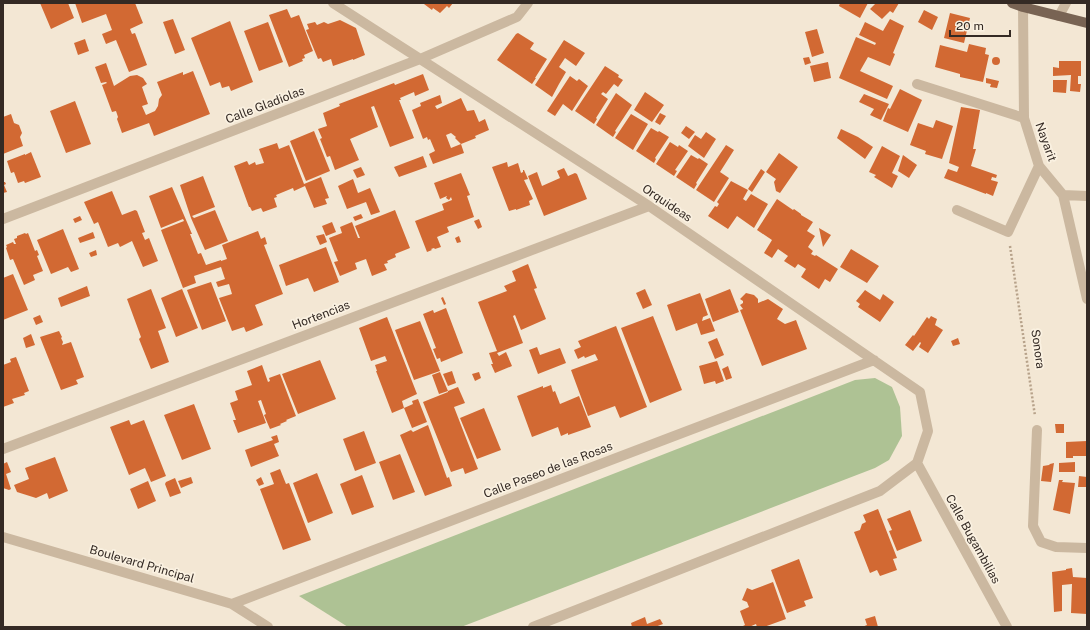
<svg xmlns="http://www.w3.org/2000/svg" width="1090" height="630" font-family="'Public Sans',sans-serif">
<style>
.green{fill:#aec294}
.building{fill:#d26933}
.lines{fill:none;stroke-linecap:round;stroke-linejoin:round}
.path{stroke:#b7a28a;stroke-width:2.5;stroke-dasharray:2 2;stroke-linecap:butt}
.minor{stroke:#cbb8a0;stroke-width:10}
.major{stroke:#786353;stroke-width:10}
.labels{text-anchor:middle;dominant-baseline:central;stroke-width:3.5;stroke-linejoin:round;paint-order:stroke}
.street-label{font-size:12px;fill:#342a24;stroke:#faf1e1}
</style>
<rect width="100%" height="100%" fill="#f3e7d4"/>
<path class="green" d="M875,378L892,387L900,407L902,436L889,460L875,468L461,627H348L299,596L855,380Z"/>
<path class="building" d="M40,3H68L74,18L51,29Z
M75,3H135L143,23L130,29L132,34L135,33L147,65L129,72L116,40L106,44L102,34L112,30L106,14L82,23Z
M425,3H453L449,8L447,6L440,13L433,8L432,10L424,4Z
M840,3H868L860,18L839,6Z
M876,3H899L893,13L890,11L882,19L870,9Z
M287,9L291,18L299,15L313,51L304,55L305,58L302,59L303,61L289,67L269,15Z
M924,10L938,17L932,30L918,22Z
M950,13L970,18L964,43L944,38Z
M173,19L185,50L175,54L163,22Z
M890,19L904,26L893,53L895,54L890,66L868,57L860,71L893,86L887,99L839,78L856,37L875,45L876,43L859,35L865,22L883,31Z
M340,20L356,28L365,55L353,60V59L333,66L331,59L323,62L321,58L318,59L306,30L309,29L307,24L315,22L317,25L324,22L328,24Z
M230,21L253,82L231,91L229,86L222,88L220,82L210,86L191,38Z
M268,22L283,62L259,71L244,31Z
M817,29L824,53L812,57L805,32Z
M518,33L534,43L530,49L547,59L535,78H536L532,84L497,60L516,34Z
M85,39L89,51L78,55L74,43Z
M564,40L585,53L576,66L565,58L559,67L566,72L559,84L552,97L535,85Z
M969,44L986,48L985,54L989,55L983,82L960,77V74L935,67L940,45L967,52Z
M809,57L811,63L805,65L803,58Z
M992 61a4 4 0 1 1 8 0a4 4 0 1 1-8 0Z
M1059,61H1081V76H1078V84H1081L1080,92L1070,91L1071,75L1053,76V67L1059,68Z
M828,62L831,78L814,82L810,66Z
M106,63L114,86L130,76L137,75L143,78L147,84L142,87L148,104L142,106L146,115L155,111L158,106L159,99L162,95L157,82L183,72V75L193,71L210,114L154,136L149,123L122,133L117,119L118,117L116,111L112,112L102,85L107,83L106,82L101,83L95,67Z
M605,66L619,75L618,77L623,80L618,87L614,84L606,94L603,92L601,94L608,99L596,118L597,119L594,124L575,111Z
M423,74L429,90L415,96L414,92L400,98L401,100H399L414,138L390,147L374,106L371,107L378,127L350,139L359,160L335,170L330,156L327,157L320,139L322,138L318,129L327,126L323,113L340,106L339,104L394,83L395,85Z
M570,76L577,81L579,79L588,86L572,111L563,104L555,116L547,111Z
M986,78L999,81L997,88L990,87L991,84L986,83Z
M1053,80H1067L1066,93L1053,92Z
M900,89L922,100L908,132L883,121L888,108L890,109Z
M645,92L664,105L652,122L634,110Z
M616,93L632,105L615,131L616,132L613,137L596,125Z
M864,94L889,104L881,120L870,115L874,109L859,102Z
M440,95L442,103L435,106L437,109L461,98L467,111L474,110L479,122L485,119L489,130L475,136L476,138L461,144L455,138L456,137L451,133L446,135L451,148L461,144L464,153L433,164L429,154L435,151L430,139L428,140L427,137L423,139L412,110L421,106L420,103Z
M75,101L91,144L66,153L50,111Z
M961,107L980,110L973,149H976L971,166L997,175L996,178L992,177L991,180L998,182L993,196L986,193V194L944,178L948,169L957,172L959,167L949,163Z
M660,113L666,116L660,125L655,122Z
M11,114L14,123L19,125L22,133L20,137L23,146L3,154V117Z
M631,114L648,124L633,150L615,138Z
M936,120L953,126L942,159L925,154L926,151L910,145L918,123L933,128Z
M686,126L695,132L689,139L681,133Z
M651,128L658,132L659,131L669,137L655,158L656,159L654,163L636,151Z
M841,129L858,137L873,147L865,159L837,138Z
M314,131L330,171L306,181L290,141Z
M706,132L716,139L704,158L688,146L695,135L701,139Z
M670,142L678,147L679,145L688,151L675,170L677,171L674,176L656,164Z
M277,143L279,149L289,145L304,184L321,177L329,198L325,199L327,204L314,208L305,186L294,191L293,188L276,195L277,197L274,198L277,207L263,212L261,208L252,211L250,207H249L234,166L247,161L249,165L255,162L256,165L264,163L259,149Z
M726,145L734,150L720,172L729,178L714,202L696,190Z
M882,146L900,156L892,173L898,176L892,188L874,177L876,175L869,172Z
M31,152L41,177L25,183L24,181L18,183L14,172L11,173L7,161L25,154V155Z
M779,153L798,167L780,193L776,191L774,182L776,179L766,172Z
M691,155L698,159L699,158L708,164L696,183L697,184L694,189L676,177Z
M903,155L917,165L909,178L898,171Z
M423,156L427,167L399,177L394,167Z
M507,162L508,167L518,163L521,173L523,172V170H524L528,179L524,180L533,199L529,201L530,205L516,210V209L509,211L492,167Z
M361,167L365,175L357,178L353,170Z
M564,168L568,176L575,173L577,174L587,199L544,216L528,176L537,172L542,186L560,178L557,171Z
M761,169L765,172L752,192L748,189Z
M461,173L470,195L467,196L474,217L447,227L449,232L437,237L441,247L435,249L434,248L431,249L432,250L427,252L415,221L444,210L442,204L452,200L451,197L449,200L446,198L447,196L440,199L434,183Z
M203,176L215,207L192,216L194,218L215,210L228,241L205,250L191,218L180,185Z
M353,179L358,193L370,188L380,212L371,215L366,202L347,209L338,186Z
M731,181L748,190L743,199L746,201L751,194L768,204L754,228L737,216L728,229L708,216L715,206L717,207L719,204L717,202Z
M3,182H5L6,184L4,185L7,192L3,193Z
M172,187L192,234H190L198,254L201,253L206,265L221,260V261L227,259L222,245L258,231L261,239L265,237L267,244L264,245L283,294L255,305L263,325L246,332L244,327L232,331L219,298L232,294L229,284L218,287L216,282L225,279L221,267L194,276L196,283L183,288L161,230L184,221L183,219L161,228L149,196Z
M112,191L122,215L135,210L137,211L145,232L142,233L145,240L149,238L158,261L143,267L132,241L120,247L118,243L108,247L98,222L94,224L84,202Z
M777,199L793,210L794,209L801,214V215L813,222L807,231L815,236L808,247L813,251L811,254L815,256L816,255L838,269L830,282L825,279L819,289L801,277L806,269L798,264L795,268L784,261L788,256L778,249L772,258L764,253L772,240L757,230Z
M395,210L410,248L395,254L396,257L387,261L388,263L384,264L387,270L372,276L366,259L355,263L357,269L340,276L334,262L338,261L329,238L342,233L340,227L352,222L358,238H360L355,226Z
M361,214L363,218L355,221L353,217Z
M80,216L82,220L75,223L73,219Z
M479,219L482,227L478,229L474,221Z
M332,222L336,232L326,236L322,226Z
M819,228L831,235L823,247Z
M63,229L79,269L71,272L68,267L51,274L37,240Z
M93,232L95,238L80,243L78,238Z
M25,233L26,234L28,233L35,251L37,250L39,255L37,256L43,271L33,275L35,280L24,285L13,259L10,260L6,248L7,247L6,245L13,242L14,244H16L14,239L17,238V236Z
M324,234L327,242L320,245L316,236Z
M459,236L461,242L457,243L455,238Z
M326,247L339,282L314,292L308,278L286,286L279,265Z
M851,249L879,266L867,283L840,267Z
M96,250L97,255L91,257L89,253Z
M528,264L537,288L534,289L546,319L521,330L515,315L513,316L523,343L497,353L499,356L506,352L512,366L495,373L491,364H493L489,353L497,351L478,302L507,291L504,286L516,281L512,271Z
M13,274L28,310L3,320V278Z
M211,282L226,321L202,330L187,290Z
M87,286L90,296L61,307L58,298Z
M151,289L166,328L158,331L169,362L151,369L139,339L141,337L127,299Z
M182,289L198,328L176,337L161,298Z
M645,289L652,305L643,309L636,293Z
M730,289L739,312L713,322L705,299Z
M865,290L880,300L883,294L894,302L880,322L858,307L860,304L856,301Z
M700,293L708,315L703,317L702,321L710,318L715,331L701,335L697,323L676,331L667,305Z
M746,293L754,295L758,299V303L768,299L783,309L777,319L785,324L796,320L807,349L762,366L740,310L743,309L740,305L743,303V301L740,299Z
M443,297L446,304L444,305L441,298Z
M446,308L463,353L441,362L440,358L437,359L433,349L436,348L423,314L433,310L434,313Z
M40,315L43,322L36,325L33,318Z
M653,316L682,390L650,403L621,328Z
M931,316L937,319L935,325L943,330L928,353L919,347L921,343L920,342L913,351L905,345L913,335L914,336L927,317L929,319Z
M387,317L417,394L402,401L404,408L392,413L376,371H377L375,365L387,361L385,356L371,361L359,328Z
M420,321L440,371L414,380L395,330Z
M616,326L647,407L620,418L615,406L588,416L571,370L598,360L595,354L585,358L584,356L578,359L574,350L581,347L578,341Z
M59,331L62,337L61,338L63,342L62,345L71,342L84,377L76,380L78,384L61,390L40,337Z
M31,334L35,345L26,348L23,338Z
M717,338L724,355L715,359L708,342Z
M958,338L960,344L953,346L951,341Z
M537,347L540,355L560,348L566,363L538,374L529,350Z
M16,357L29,391L24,393L25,395L12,399L14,403L3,407V365L11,362L10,359Z
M320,360L336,399L298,414L282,374Z
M717,361L724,381L716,384L715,381L704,384L699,366Z
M262,365L268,382L270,381L269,378L280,374L296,416L286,420L287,421L280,424L281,425L270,429L264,415L266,414L261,400L258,401L266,423L238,433L233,420H236L230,403L238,400L235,391L252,385L247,371Z
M728,366L732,378L726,380L722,369Z
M452,371L456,383L448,386L443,374Z
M440,372L448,391L458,387L465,403L454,407L478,469L465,474L463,468L451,472L423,402L448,392V391L439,394L432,375Z
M479,372L481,378L475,381L472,374Z
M551,385L553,392L555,391L560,404L579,396L591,427L568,435V433L561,436L558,427L532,437L517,396L543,386V388Z
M418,399L427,422L412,428L404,408L413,404L412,401Z
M194,404L211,449L182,460L164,415Z
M484,408L501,450L477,459L460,418Z
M129,420L131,425L144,420L166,476L151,482L145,468L129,475L110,427Z
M1055,424H1064V433H1056Z
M428,425L447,478L449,477L452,486L425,496L400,435L411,430L413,432Z
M364,431L376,463L355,471L343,439Z
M277,435L279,442L274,444L279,456L251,467L245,450L273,440L271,437Z
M1087,441V456H1073V458H1066V442Z
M400,454L415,492L393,500L379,462Z
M55,457L68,491L49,499L47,493L36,498L17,492L14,485L29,479L25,468Z
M7,462L11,472L6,474L11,489L9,490L3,488V464Z
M1075,462V472H1059V463Z
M1054,463L1051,482L1041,481L1043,466L1049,465L1050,464Z
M280,469L286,484L289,483L311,540L283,550L260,489L274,484L270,473Z
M317,473L333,513L308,523L293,483Z
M362,475L374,507L352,515L340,484Z
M1079,476L1087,477V487H1078Z
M191,477L193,483L181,488L178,481Z
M261,477L264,484L259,486L256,480Z
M175,478L181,493L170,497L165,484L166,482Z
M1059,480H1063L1062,482L1075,483L1070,514L1053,510Z
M148,481L156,501L138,509L130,489Z
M878,509L897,558L893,559L897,570L880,576L877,570L870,573L854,532L860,530L862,524L866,522L863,515Z
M910,510L922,541L897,551L889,531L892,530L887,519Z
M799,559L813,598L804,601L806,606L787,613L771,570Z
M1072,568L1073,577L1087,578V614L1071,613L1072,584L1062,585V611L1054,612L1052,572L1066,570V569Z
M773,582L786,619L764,627H757L756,624L749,627H741L745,625L740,611L749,607L747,602L742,600L747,588L752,590Z
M875,616L878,627H862L867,625L865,619Z
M645,617L647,624L660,619L663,624L655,627H632L631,623Z"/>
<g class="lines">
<path class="path" d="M1010,246L1035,416"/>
<path class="minor" d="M333,3L649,206L920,392L928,431L917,463
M1023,7L1024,118L1039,166L1063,195L1087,299
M1059,16L1066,3
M917,84L1024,118
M1063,195L1087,196
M957,210L1008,232L1039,166
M3,219L420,59L517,17L528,3
M1037,430L1033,526L1041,542L1056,547L1087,548
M3,449L649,206
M917,463L1007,627
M3,537L232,604L268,627
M232,604L874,360
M533,627L880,491L917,463"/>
<path class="major" d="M1012,3L1023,7L1087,23"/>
</g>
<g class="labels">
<g class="street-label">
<text transform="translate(265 105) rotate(-21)">Calle Gladiolas</text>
<text transform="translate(1046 142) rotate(70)">Nayarit</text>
<text transform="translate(667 203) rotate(34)">Orquideas</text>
<text transform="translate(321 315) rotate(-21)">Hortencias</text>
<text transform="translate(1038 349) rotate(82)">Sonora</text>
<text transform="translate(548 470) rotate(-21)">Calle Paseo de las Rosas</text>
<text transform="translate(973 539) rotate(61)">Calle Bugambilias</text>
<text transform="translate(142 564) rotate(16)">Boulevard Principal</text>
</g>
</g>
<rect width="1090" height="630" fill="none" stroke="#342a24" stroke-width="8"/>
<path d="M950 30v6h60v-6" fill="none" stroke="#342a24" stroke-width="2"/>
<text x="956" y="30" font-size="12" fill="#342a24" stroke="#faf1e1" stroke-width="3" paint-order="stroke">20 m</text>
</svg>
